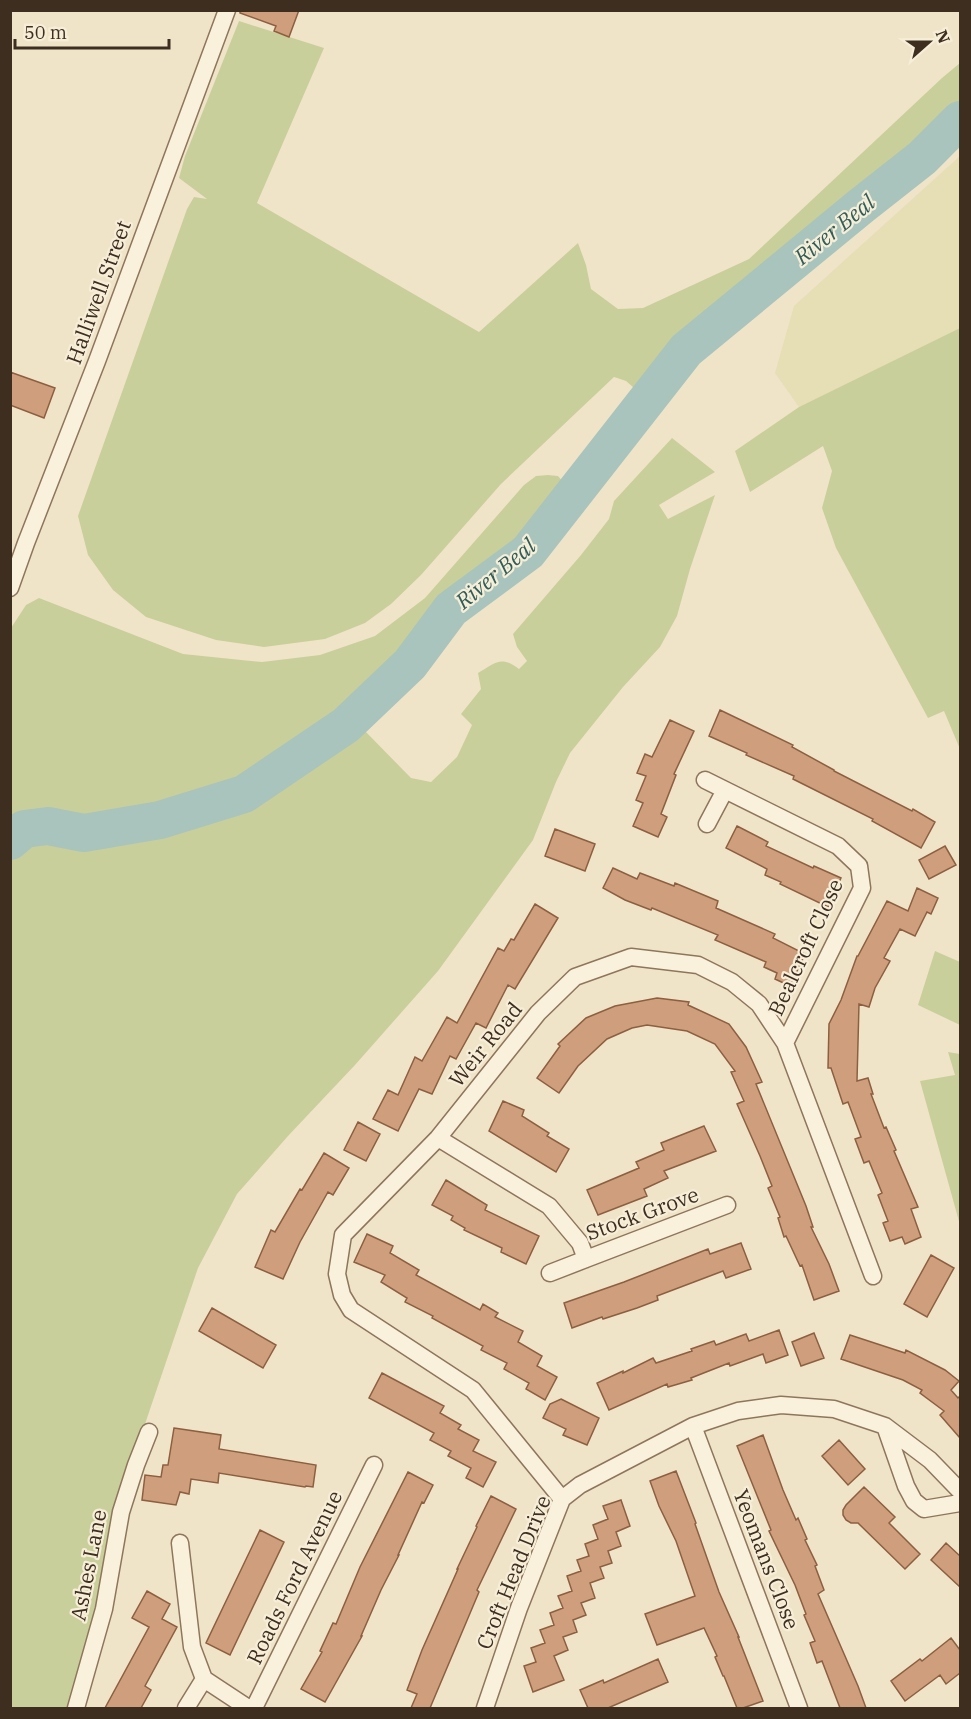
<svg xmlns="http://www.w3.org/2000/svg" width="971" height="1719" font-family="'IBM Plex Serif',serif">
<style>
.farmland{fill:#e6deb5}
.green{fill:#c9cf9b}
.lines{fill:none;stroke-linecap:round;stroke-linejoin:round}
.river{stroke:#a9c4bc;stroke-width:38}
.building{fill:#cf9f7d;stroke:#8d5f41;stroke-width:1.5}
.minor-casing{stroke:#8d765c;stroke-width:19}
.minor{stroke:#faf1dc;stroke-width:16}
.labels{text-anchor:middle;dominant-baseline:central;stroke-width:4.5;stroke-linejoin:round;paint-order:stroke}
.street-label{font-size:21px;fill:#3d2e20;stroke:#f7eed8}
.water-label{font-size:22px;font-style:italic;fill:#2f5d5a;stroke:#f7eed8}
</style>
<rect width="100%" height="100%" fill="#f0e4c8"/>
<path class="farmland" d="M960,156V328L799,407L775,373L794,306Z"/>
<path class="green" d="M239,21L324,48L257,203L479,332L578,243L586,265L591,289L618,309L643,308L749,259L942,78L960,63V104L898,164L680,346L641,394L626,381L614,377L501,484L421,575L391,604L365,623L325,639L264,647L216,640L146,617L113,590L88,555L78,516L187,209L194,197L207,199L179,178L185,156Z
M960,328V749L944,711L928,718L836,548L822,508L832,471L823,446L750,492L735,451L799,407Z
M672,438L715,472L659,505L668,519L715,495L690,569L677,616L660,647L623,687L570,753L556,782L533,840L438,971L355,1065L288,1136L237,1194L198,1268L128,1474L104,1589L72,1708H11V854L22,845L45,838L82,844L98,842L214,819L250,809L295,774L364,730L411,778L431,782L457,757L472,725L461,714L481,689L478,673C495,663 501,655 519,669L527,661L517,647L513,634L581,555L609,519L614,501Z
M548,475L558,476L571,491L461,591L421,641L346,717L244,788L142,817L81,825L49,812L23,815L11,824V628L26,605L39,598L183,654L262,662L320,655L375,636L425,598L524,485L536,476Z
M935,951L960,962V1025L918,1005Z
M948,1052L960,1054V1225L920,1081L955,1075Z"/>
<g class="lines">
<path class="river" d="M10,841L24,829L48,826L84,833L160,820L244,794L346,725L410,664L451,609L528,552L686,350L861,206L922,158L960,120"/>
</g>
<path class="building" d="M240,10H299L289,37L274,31L276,26L240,13Z
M10,372L55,388L44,418L10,405Z
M720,710L793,745L792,747L834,770V771L912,811L913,809L935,822L921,848L872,821L873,819L793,779L794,776L746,755L747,753L709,736Z
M670,720L694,731L674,774L676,775L661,814L667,817L658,837L633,826L643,803L636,800L646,776L637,773L645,754L652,757Z
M737,826L768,842L766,846L813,868L814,866L841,878L828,907L780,884L781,882L765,875L767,869L726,848Z
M555,829L595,844L585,871L545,856Z
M945,846L956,865L929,879L919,860Z
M613,868L637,879L640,873L674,886L675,883L718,901L716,908L775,934L773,938L805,954L790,986L775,979L777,973L764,967L766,962L715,940L718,935L652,908L651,910L625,900L603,888Z
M917,888L938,898L931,914L927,912L915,936L900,929L884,958L890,961L875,988L869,1007L859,1004L857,1081L868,1078L873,1094H871L884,1128L886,1127L896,1150L894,1151L918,1207L911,1209L921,1237L905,1244L902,1237L890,1241L883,1223L888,1221L878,1195L882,1193L869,1161L864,1163L855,1139L861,1137L848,1102L843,1104L831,1068H828L829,1024L841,1000L857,956H858L887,901L908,911Z
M535,904L558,918L515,989L508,985L486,1028L476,1023L456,1059L450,1056L432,1094L419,1089L398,1131L373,1119L388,1090L398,1095L415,1057L422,1061L447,1017L457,1023L498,948L504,951L511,939L514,940Z
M657,998L689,1002L688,1005L729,1024L746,1047L762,1082L756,1084L806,1206L813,1227H811L829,1264L839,1291L814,1300L802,1265L800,1266L786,1236L784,1237L778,1218L780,1217L768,1188L772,1186L760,1156L737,1104L744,1101L731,1072L735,1071L715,1044L687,1031L647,1025L632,1028L607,1039L578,1066L559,1093L537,1078L560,1046L558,1044L586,1018L615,1006Z
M503,1101L524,1110L522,1116L549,1133L547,1136L569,1149L556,1172L489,1131Z
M358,1122L380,1134L366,1161L344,1150Z
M704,1126L716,1151L664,1171L668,1178L644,1189L647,1196L598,1215L587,1190L639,1168L636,1162L664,1150L661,1143Z
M324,1153L349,1168L333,1195L328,1192L300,1242L283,1279L255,1267L271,1230L275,1232L300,1189L302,1190Z
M446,1180L487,1205L485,1210L539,1236L526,1264L501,1252L502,1248L464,1230L465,1228L451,1220L453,1216L432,1205Z
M367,1234L393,1246L390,1253L419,1270L416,1275L480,1310L483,1304L498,1313L495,1317L523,1331L518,1342L542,1356L537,1366L557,1377L545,1400L526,1389L529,1383L504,1369L507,1363L481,1350L483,1346L432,1318L433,1316L405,1302L407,1298L381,1282L385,1275L354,1262Z
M741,1243L751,1269L726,1278L723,1271L657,1296L658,1300L637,1308L603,1319L602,1317L572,1328L564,1303L624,1282L708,1249L710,1254Z
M931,1255L954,1268L927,1317L904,1304Z
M212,1308L276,1345L263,1368L199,1331Z
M779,1330L788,1355L766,1363L763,1354L730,1366L729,1363L691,1378L692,1380L668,1387L667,1384L609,1410L597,1383L623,1371V1373L653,1358L656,1363L692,1351L691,1349L714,1341L716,1345L746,1334L749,1341Z
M814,1333L824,1358L801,1366L792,1342Z
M850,1335L905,1353L906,1350L945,1370L959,1381L951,1390L958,1398L960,1396V1438L940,1415L944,1411L920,1393L922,1390L903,1380L841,1359Z
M382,1373L444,1406L440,1413L461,1425L458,1429L479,1440L473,1451L496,1462L483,1487L466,1478L471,1468L448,1456L451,1451L430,1440L434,1433L369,1398Z
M561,1399L599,1418L587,1445L563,1435L566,1429L543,1418L550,1404Z
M174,1428L221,1435L219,1449L316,1465L313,1487L306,1486L305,1487L219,1473L218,1483L191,1479L189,1494L180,1492L176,1505L142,1500L145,1475L161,1477L163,1465H168Z
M763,1435L783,1490L796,1520L798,1518L807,1539L805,1540L817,1565L815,1566L824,1590L818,1594L858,1686L866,1708H840L822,1661L817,1663L810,1643L815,1641L804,1615L806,1614L795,1585L769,1531L771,1530L737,1446Z
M839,1440L865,1469L848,1485L822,1456Z
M676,1471L696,1523L695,1524L719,1592L739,1637H738L763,1701L743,1708H737L724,1676H723L715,1657L717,1656L704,1628L657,1645L645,1614L695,1596L676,1541L659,1506L650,1481Z
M408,1472L433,1485L424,1503L422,1502L398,1555H399L381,1590L361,1636H362L325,1702L301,1689L322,1652L320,1651L333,1623L336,1624L360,1567Z
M864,1487L895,1517L889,1523L920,1554L905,1569L858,1523H851L846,1520L843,1515V1510L846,1505Z
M491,1496L516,1509L477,1590L479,1592L430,1708H411L417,1694L407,1690L422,1650L458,1569H457L477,1527L476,1526Z
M621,1500L630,1526L616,1532L621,1546L608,1551L612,1563L600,1567L604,1578L590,1583L595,1598L581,1603L586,1615L573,1620L577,1632L563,1637L568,1650L554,1656L564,1680L533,1692L524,1666L536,1662L531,1648L545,1643L540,1630L554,1625L550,1613L563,1608L558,1596L572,1591L567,1576L581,1571L577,1560L589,1556L585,1544L598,1539L593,1525L608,1519L603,1506Z
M260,1530L284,1542L230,1655L206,1643Z
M946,1543L960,1556V1587L931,1560Z
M147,1591L170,1604L162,1619L177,1627L145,1686L151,1690L141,1708H105L149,1627L132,1618Z
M951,1638L960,1650V1673L946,1684L940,1675L905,1701L891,1681L920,1659L922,1661Z
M658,1659L668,1682L608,1708H588L580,1690L603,1680L604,1683Z"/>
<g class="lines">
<g class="minor-casing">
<path id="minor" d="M10,588L26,543L97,361L227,10
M705,780L838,846L859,866L862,888L785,1043
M707,824L725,790
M438,1138L549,1206L580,1243L586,1259L727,1205
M550,1273L586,1259
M693,1426L799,1708
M885,1426L906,1486L914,1501L924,1509L960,1503
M562,1499L473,1390L351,1310L342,1295L337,1274L343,1235L438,1138L538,1013L575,977L631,957L698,965L732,982L759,1004L785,1043L873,1276
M180,1543L192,1647L204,1679
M204,1679L248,1708
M76,1708L104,1609L121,1512L136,1465L149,1432
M186,1708L204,1679
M254,1708L374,1465
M485,1708L519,1608L562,1499L580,1485L693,1426L738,1411L781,1405L834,1409L885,1426L930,1460L960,1491"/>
</g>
<use href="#minor" class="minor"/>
</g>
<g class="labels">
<g class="street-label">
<text transform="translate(98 292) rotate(-70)">Halliwell Street</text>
<text transform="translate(805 947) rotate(-65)">Bealcroft Close</text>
<text transform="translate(485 1044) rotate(-51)">Weir Road</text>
<text transform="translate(642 1213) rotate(-20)">Stock Grove</text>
<text transform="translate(767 1559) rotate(69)">Yeomans Close</text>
<text transform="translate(88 1565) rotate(-79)">Ashes Lane</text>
<text transform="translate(513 1572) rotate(-68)">Croft Head Drive</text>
<text transform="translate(294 1577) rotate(-64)">Roads Ford Avenue</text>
</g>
<g class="water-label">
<text transform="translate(834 229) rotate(-39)">River Beal</text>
<text transform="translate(495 573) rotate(-40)">River Beal</text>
</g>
</g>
<rect width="971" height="1719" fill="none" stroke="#3d2e20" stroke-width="24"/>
<g transform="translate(929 42) rotate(69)" stroke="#f7eed8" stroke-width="4.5" paint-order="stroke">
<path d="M0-4.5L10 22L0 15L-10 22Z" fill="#3d2e20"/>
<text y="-9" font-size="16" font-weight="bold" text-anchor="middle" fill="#3d2e20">N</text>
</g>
<path d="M15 39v9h154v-9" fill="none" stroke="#3d2e20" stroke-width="3"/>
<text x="24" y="39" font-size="18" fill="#3d2e20" stroke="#f7eed8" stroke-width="4.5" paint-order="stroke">50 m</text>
</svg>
